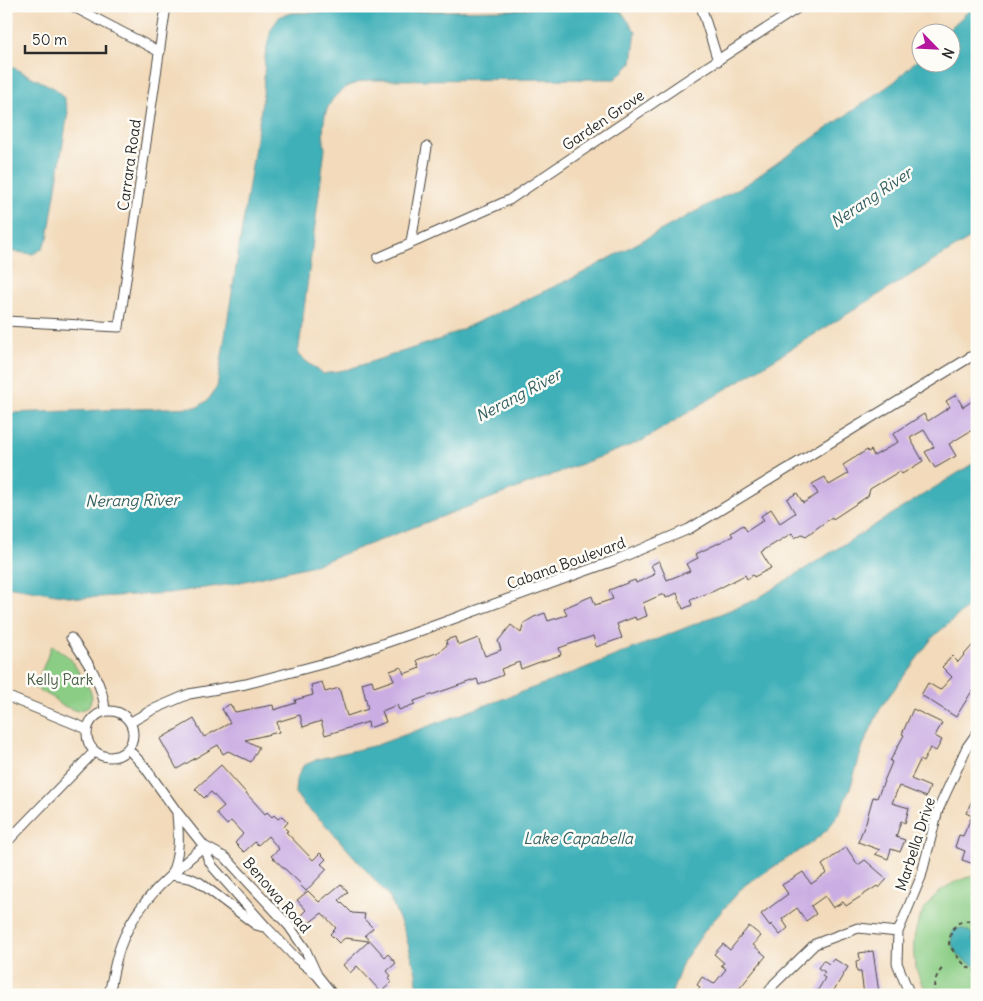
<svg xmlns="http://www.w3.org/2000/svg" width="983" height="1001" font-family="Delius,sans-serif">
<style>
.green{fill:#8bcd85;stroke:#5b7c58}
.water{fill:#3fb0b8;stroke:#356e72}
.building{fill:#caaee3}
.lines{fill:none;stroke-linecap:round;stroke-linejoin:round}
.minor-casing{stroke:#494540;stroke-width:11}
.path{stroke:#494540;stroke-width:2;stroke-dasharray:4 4;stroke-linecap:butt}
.minor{stroke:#fff;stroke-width:9}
.labels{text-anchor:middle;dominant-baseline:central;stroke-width:5;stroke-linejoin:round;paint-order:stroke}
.street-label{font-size:15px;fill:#2b2b2b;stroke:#fdfcf7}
.park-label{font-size:15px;fill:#485c46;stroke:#fdfcf7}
.water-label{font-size:16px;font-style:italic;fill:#336063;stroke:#fdfcf7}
</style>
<rect width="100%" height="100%" fill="#fdfcf7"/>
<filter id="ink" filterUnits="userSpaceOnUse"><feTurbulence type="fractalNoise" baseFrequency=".02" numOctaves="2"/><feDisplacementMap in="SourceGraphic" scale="10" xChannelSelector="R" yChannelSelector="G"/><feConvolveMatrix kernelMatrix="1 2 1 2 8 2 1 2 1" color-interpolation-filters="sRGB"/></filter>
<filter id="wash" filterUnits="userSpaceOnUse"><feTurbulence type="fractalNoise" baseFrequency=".0096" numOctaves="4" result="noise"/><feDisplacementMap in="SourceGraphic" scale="20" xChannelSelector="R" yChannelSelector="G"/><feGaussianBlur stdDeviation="1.12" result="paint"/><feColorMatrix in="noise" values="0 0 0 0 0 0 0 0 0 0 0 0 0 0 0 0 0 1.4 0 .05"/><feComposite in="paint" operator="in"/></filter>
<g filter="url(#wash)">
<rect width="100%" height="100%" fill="#f2daba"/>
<path class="green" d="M52,645L70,658L90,690L92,697L90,703L87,708L77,711L61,705L52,697L35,688Z
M977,874V995H930C905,965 909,919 938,893C949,883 963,879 977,874Z"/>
<path class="water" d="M555,6L621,11L636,32L632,63L615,79L369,80C362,82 353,83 347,87C323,101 321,125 325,149L298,355L323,374L349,369L441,339L577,276L748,183L894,82L920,57V62H950V32H946L974,6H977V234L642,441L314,565L232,584L170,593L81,598L6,586V413L198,407L208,400L217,387L263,96L265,56L271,29L280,16L292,13L511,10Z
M6,64L56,89L64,98L68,112L48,238L42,249L33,254L6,251Z
M977,461V599L933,637L881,707L863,746L850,789L839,814L827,830L810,844L745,885L706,929L683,962L671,995H418L416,973L405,933L389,896L323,822L304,805L295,793L296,780L303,766L318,759L377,745L557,679L755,600Z
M961,928L970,932L973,936L972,941L977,942V966C962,962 945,945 954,930Z"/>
<g id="blocks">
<path class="building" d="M956,395L963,407L977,398V427L949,444L956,456L935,468L925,452L934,447L924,430L910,438L923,461L902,474L900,471L870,489L868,496L833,519L832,517L806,536L802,534L795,538L792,533L761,552L771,568L754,577L753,575L747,579L745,575L714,591L690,600L692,605L683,609L677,593L666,598L665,595H661L643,603L647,616L636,620L635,617L617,624L622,638L596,647L593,636L559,648L561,655L537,663L521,669L519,662L501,669L503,675L479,685L477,679L414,701L415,704L399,710L397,705L382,711L386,722L369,728L368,722L325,735L321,721L303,727L300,715L277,722L279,732L245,740L259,747L251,762L228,751L223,754L218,745L177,769L160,739L194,719L204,737L230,723L222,709L230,704L235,712L273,705L274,710L296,703L295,700L313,695L311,685L322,682L325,692L339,688L347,716L368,709L362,683L372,680L374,687L394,680L390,671L401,667L404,674L420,668L417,660L439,652L447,645L446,640L455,637L458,646L478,638L485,656L501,650L498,641L511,625L521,633L524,623L534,617L545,613L548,621L567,615L564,608L592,596L595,605L613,599L609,590L635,580L636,583L654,575L653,574L655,573L651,565L659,561L667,580L690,571L686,564L698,558L696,554L733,536L731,533L743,525L747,531L764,520L761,516L771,509L780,523L795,513L787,499L797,493L803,503L818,494L812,484L825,477L829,485L848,474L843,465L867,450L868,452L871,450L874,456L898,442L893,434L924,414L928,421L950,407L946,401Z
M977,640V695L972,691L956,717L921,695L928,683L940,690L952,677L942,667L952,656L958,662Z
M913,709L942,723L935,736L942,740L936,751L930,748L923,762L920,760L911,779L930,787L926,797L899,786L892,803L909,808L905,823L901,821L896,837L905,840L900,852L891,849L888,859L875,854L880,850L858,842L866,822L873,797L877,798L892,762L890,761L904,735L902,734Z
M221,765L265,814L267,812L272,817L274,815L278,819L282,816L288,822L284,827L288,831L286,832L313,860L320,853L326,859L321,864L327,869L306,891L300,885L301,884L271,856L279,849L268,836L258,845L255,842L244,852L235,843L243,834L231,821L227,825L216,813L224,806L211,792L204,798L195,789Z
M977,790V857L974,864L962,860L965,851L955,847L959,835L963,836L972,816L966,813Z
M846,847L858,865L865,860L887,879L879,888L877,886L846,906L843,902L833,908L825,896L811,906L816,914L806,921L797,908L782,919L788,928L780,935L771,924L770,926L761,914L788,894L782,885L803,872L811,884L827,873L822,865Z
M341,884L348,892L339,900L352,913L365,914L364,919L373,928L365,935L385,957L388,954L396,963L387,971L391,976L388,978L392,982L381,992L357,966L350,973L343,965L369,941L345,938L339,943L330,934L336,928L322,913L309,923L301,915L306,910L297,900L308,891L319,902Z
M749,926L761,936L753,945L766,956L734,995H696L700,987L697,985L702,977L714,984L726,969L721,965L724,963L714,954L723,944L730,950Z
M873,951L879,993L864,995L861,972H857L856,961L860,960L859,953Z
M834,959L848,967L831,995H815L825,978L822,976L825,972L818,968L823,960L829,964Z"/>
</g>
</g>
<g filter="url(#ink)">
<use href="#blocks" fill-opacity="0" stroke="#494540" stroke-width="1"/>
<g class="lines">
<g class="minor-casing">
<path id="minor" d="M72,6L160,52
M701,6L718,61
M411,242L427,147
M378,258L509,200L687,80L801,6
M6,321L119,327L166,6
M71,638C86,659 104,685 105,711
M6,696L87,729
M87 734a23 23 0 1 1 46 0a23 23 0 1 1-46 0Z
M131,722L152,710L189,694L246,684L333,661L414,633L613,561L689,529L977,353
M128,749L144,766L177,812L204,846L226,858L289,926L305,949L317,975
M177,814C179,836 180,855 171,875L190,878L199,882L256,925L267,928
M6,843L94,752
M204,846L208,859L213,867L267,928L296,958L317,975L333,995
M109,995C113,975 116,954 125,935C141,898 174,872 204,846
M767,995L774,984L815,944L858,928L898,932
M910,995L897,963L898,932L921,877L938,810L967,747L977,733"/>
</g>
<path class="path" d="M977,918C972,921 970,920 964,921C953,923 950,935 949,944C956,956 964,967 977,972
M971,922L977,930
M935,995C932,984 937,974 944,966"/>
<use href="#minor" class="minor"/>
</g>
</g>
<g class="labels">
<g class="street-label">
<text transform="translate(603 120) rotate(-34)">Garden Grove</text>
<text transform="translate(129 165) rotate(-82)">Carrara Road</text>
<text transform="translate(566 563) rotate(-20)">Cabana Boulevard</text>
<text transform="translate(915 844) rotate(-72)">Marbella Drive</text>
<text transform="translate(277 895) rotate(49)">Benowa Road</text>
</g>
<g class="park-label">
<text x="60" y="679">Kelly Park</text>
</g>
<g class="water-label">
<text transform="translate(871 197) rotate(-34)">Nerang River</text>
<text transform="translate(518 395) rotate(-28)">Nerang River</text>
<text transform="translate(132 500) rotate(-1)">Nerang River</text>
<text x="578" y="838">Lake Capabella</text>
</g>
</g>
<rect width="983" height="1001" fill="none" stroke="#fdfcf7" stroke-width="25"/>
<g transform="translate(936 48) rotate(114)"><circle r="24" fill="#fdfcf7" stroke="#a9a8a5"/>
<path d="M0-4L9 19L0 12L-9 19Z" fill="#b5179e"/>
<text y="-8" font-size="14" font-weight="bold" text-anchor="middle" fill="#2b2b2b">N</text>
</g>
<path d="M25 45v8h81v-8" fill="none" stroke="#2b2b2b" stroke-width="2.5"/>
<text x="32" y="45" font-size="15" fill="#2b2b2b" stroke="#fdfcf7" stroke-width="4" paint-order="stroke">50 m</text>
</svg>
